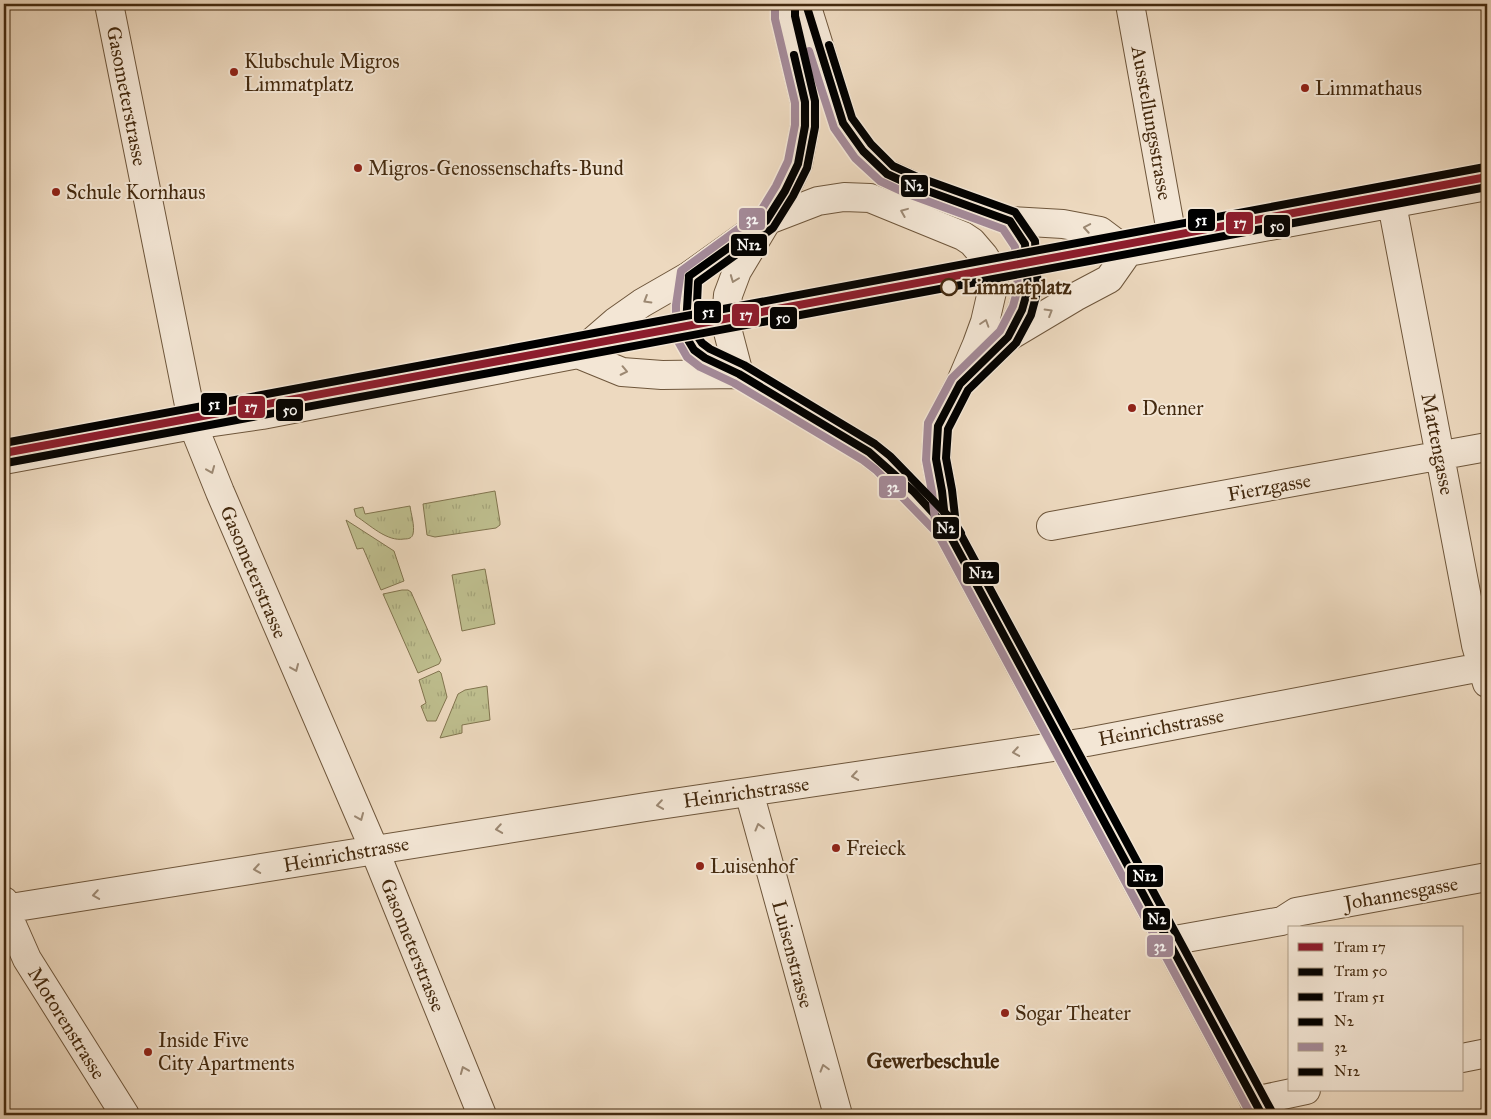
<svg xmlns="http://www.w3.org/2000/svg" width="1491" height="1119" font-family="'IM FELL Great Primer',serif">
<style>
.grass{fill:url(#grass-tufts);stroke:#81744e}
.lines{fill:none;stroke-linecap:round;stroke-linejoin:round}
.minor-casing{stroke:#6e563b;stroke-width:30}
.tertiary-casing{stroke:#6e563b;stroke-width:30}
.minor{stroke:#f3e6d5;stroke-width:28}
.tertiary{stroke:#f3e6d5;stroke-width:28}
.bus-1-casing{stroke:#f3e6d5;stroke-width:11}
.bus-2-casing{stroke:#f3e6d5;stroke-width:11}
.bus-3-casing{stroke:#f3e6d5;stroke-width:11}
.bus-1{stroke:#000;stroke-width:8}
.bus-2{stroke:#a38997;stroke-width:8}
.bus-3{stroke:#000;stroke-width:8}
.tram-1-casing{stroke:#f3e6d5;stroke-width:11}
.tram-2-casing{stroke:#f3e6d5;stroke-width:11}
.tram-3-casing{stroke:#f3e6d5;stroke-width:11}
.tram-1{stroke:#8d1d2c;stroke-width:8}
.tram-2{stroke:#000;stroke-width:8}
.tram-3{stroke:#000;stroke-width:8}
.oneway{stroke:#9c8872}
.poi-dot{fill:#8f2418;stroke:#f3e6d5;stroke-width:2}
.stop-dot{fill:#f3e6d5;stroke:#442a0f;stroke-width:2.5}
.labels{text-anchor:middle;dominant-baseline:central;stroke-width:4;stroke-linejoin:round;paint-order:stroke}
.poi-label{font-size:20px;fill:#442a0f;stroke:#f3e6d5;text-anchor:start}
.street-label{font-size:20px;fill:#442a0f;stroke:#f3e6d5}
.stop-label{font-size:20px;font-weight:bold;fill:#442a0f;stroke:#f3e6d5;text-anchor:start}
.quarter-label{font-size:22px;font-weight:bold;fill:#442a0f;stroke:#f3e6d5}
.line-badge{stroke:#f3e6d5;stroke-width:2}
.badge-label{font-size:14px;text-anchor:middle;font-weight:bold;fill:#fff}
</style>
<defs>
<pattern id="grass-tufts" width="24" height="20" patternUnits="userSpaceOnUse" patternTransform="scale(1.25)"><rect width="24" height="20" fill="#bebe8e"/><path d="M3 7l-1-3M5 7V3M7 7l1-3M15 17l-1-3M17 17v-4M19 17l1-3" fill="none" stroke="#a4a379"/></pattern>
</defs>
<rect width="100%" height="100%" fill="#edd9bf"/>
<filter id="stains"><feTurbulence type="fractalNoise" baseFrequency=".004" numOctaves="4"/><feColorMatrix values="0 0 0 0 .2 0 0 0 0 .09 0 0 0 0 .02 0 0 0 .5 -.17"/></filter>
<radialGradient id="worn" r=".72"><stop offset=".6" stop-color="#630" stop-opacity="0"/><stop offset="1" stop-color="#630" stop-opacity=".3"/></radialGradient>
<path class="grass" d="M495,491L500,522V525L496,528L435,537L427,535L423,504Z
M410,506C411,514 415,526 413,534C412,538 409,539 404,539C387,542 370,525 356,516L354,509L363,507L365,514Z
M346,520L394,551L404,581L381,590L363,548L357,549Z
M485,569L495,624L462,631L452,575Z
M402,590H408L411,592L441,660L439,664L418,673L383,594Z
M439,671L441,673L447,697L436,721H427L421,706L426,703L419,680Z
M487,686L490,720L462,725V733L440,738L458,694L465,690Z"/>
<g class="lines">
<g class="minor-casing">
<path id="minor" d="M109,4L193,425L220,492L374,849L482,1115
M1130,4L1173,243
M1392,204L1476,645L1487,683
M1010,221L1063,224L1100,231L1128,252
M1128,252L1487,186
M1008,337L1075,297L1109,279L1128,252
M1051,526L1487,447
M749,792L838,1115
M4,901L5,909L27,959L125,1115
M4,909L646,807L1087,742L1487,666
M1169,941L1282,921L1296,912L1487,877
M1462,1058L1487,1053
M1254,1101L1306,1090"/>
</g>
<g class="tertiary-casing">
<path id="tertiary" d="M806,4L843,123L863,151L887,174L911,185L1010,221L1025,244L1028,289L1022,310L1008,337L968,376
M578,354L622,372L662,375L739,374L869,452L883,463L946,528L1262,1115
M739,374L728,332L726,318L728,295L737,271L785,191L798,164L805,126V102L785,17V4
M4,460L193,425L262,415L578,354L615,322L642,303L689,276L766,221L818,201L844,197L870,198L963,236L972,242L984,256L992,269L994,283L985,322L977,344L960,384L938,426L936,459L942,491L946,528"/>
</g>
<use href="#minor" class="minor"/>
<use href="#tertiary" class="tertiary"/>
<g class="bus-1-casing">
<path id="bus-1" d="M806,4L843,123L863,151L887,174L911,185L1010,221L1025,244L1028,289L1022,310L1008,337L960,384L938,426L936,459L942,491L946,528L1262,1115
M689,276L686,325L688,340L694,350L705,358L739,374L869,452L914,492L936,516L952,538
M689,276L766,221L785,191L798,164L805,126V102L794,55"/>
</g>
<g class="bus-2-casing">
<path id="bus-2" d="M775,4V19L795,103V125L788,161L776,186L759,214L681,271L676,305V326L679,343L687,357L700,367L734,383L863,460L876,470L938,534L1251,1115
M809,51L834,128L855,158L880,181L908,194L1003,229L1015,247L1018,288L1013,306L1000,331L952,378L928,423L926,460L932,492L936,530L943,543"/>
</g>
<g class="bus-3-casing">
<path id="bus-3" d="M795,4V16L815,101V127L807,168L793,196L773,228L698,282L696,324L698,337L702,343L710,349L744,365L875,444L890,456L954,522L1271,1110
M829,45L852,118L871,144L893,166L915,176L1015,212L1035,241L1038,289L1031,315L1016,343L968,390L948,429L946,458L952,490L956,525L961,533"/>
</g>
<use href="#bus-1" class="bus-1"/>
<use href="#bus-2" class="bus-2"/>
<use href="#bus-3" class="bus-3"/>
<g class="tram-1-casing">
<path id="tram-1" d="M4,453L1487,177"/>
</g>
<g class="tram-2-casing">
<path id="tram-2" d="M6,463L1487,187"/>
</g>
<g class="tram-3-casing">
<path id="tram-3" d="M4,443L1485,167"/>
</g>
<use href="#tram-1" class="tram-1"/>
<use href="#tram-2" class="tram-2"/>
<use href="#tram-3" class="tram-3"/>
</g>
<defs><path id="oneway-chevron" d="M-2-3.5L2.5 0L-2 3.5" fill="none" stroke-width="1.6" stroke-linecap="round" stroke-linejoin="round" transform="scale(1.25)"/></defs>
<g class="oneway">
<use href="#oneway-chevron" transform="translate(904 212) rotate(-158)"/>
<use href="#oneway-chevron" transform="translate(1087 228) rotate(-170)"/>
<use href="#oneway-chevron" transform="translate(734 279) rotate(111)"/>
<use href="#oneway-chevron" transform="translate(647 300) rotate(149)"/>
<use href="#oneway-chevron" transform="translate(1049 312) rotate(-31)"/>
<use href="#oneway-chevron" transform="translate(985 323) rotate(-72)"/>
<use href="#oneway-chevron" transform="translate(624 371) rotate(12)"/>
<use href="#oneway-chevron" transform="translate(211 470) rotate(68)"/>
<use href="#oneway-chevron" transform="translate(295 668) rotate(67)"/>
<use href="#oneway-chevron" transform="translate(1016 752) rotate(171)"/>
<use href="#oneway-chevron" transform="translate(855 776) rotate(171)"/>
<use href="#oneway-chevron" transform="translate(660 805) rotate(172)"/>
<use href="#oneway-chevron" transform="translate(360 817) rotate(67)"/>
<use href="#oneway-chevron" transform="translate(759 827) rotate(-105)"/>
<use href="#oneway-chevron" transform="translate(499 829) rotate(171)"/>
<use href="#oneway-chevron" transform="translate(257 869) rotate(171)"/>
<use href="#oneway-chevron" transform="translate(96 895) rotate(171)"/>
<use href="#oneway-chevron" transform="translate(824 1068) rotate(-106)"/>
<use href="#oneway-chevron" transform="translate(464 1070) rotate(-112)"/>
</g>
<g class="poi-dot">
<circle cx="234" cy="72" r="5"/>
<circle cx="1305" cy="88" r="5"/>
<circle cx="358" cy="168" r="5"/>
<circle cx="56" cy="192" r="5"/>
<circle cx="1132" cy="408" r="5"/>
<circle cx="836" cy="848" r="5"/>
<circle cx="700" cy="866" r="5"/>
<circle cx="1005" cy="1013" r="5"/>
<circle cx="148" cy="1052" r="5"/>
</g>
<circle class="stop-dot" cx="949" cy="287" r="8"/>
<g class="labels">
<g class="poi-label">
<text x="244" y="61">Klubschule Migros<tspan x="244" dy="23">Limmatplatz</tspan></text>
<text x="1315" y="88">Limmathaus</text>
<text x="368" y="168">Migros-Genossenschafts-Bund</text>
<text x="66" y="192">Schule Kornhaus</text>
<text x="1142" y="408">Denner</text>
<text x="846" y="848">Freieck</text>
<text x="710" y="866">Luisenhof</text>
<text x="1015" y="1013">Sogar Theater</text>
<text x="158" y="1040">Inside Five<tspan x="158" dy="23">City Apartments</tspan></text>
</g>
<g class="street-label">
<text transform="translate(127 96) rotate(79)">Gasometerstrasse</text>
<text transform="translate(1152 123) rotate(80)">Ausstellungsstrasse</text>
<text transform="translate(1438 444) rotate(79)">Mattengasse</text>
<text transform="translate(1269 487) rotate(-10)">Fierzgasse</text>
<text transform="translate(254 572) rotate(67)">Gasometerstrasse</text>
<text transform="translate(1161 727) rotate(-11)">Heinrichstrasse</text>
<text transform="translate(746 792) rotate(-8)">Heinrichstrasse</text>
<text transform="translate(346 854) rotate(-10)">Heinrichstrasse</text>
<text transform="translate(1401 893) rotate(-10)">Johannesgasse</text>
<text transform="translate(413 945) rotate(68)">Gasometerstrasse</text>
<text transform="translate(793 954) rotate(75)">Luisenstrasse</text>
<text transform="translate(67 1023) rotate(58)">Motorenstrasse</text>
</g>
<g class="stop-label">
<text x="962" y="287">Limmatplatz</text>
</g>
<g class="quarter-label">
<text x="933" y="1060">Gewerbeschule</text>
</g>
</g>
<g class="line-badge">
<rect x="900" y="174" width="29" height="24" rx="5" fill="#000"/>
<rect x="738" y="207" width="28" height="24" rx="5" fill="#a38997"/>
<rect x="1187" y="208" width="29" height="24" rx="5" fill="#000"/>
<rect x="1225" y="211" width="29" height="24" rx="5" fill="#8d1d2c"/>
<rect x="1263" y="214" width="28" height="24" rx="5" fill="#000"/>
<rect x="730" y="233" width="38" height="24" rx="5" fill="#000"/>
<rect x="693" y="300" width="29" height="24" rx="5" fill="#000"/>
<rect x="731" y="303" width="29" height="24" rx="5" fill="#8d1d2c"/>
<rect x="769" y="306" width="29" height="24" rx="5" fill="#000"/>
<rect x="200" y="392" width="28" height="24" rx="5" fill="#000"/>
<rect x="237" y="395" width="29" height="24" rx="5" fill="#8d1d2c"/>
<rect x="275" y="398" width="29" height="24" rx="5" fill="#000"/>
<rect x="878" y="475" width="29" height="24" rx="5" fill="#a38997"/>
<rect x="932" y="516" width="28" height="24" rx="5" fill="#000"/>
<rect x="962" y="561" width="38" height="24" rx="5" fill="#000"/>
<rect x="1126" y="864" width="38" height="24" rx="5" fill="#000"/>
<rect x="1142" y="907" width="29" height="24" rx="5" fill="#000"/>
<rect x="1146" y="934" width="28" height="24" rx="5" fill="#a38997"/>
</g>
<g class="badge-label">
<text x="914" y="191">N2</text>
<text x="752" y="224">32</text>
<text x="1201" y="225">51</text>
<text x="1240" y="228">17</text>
<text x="1277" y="231">50</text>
<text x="749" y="250">N12</text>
<text x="708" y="317">51</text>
<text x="746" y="320">17</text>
<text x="783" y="323">50</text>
<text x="214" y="409">51</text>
<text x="251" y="412">17</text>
<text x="290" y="415">50</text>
<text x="893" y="492">32</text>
<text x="946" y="533">N2</text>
<text x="981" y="578">N12</text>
<text x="1145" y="881">N12</text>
<text x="1157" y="924">N2</text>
<text x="1160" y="951">32</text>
</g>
<rect width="1491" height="1119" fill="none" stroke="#edd9bf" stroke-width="20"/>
<rect x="5" y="5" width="1481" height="1109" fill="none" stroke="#442a0f" stroke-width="2.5"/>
<rect x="10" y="10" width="1471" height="1099" fill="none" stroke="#442a0f"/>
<rect x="1288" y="926" width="175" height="165" fill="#f3e6d5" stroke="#ad9b86"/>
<rect x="1298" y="943" width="25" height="8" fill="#8d1d2c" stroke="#ad9b86"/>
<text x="1334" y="952" font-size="15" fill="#442a0f">Tram 17</text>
<rect x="1298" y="968" width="25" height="8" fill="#000000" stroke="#ad9b86"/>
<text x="1334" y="976" font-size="15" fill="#442a0f">Tram 50</text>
<rect x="1298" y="993" width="25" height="8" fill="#000000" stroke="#ad9b86"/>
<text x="1334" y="1002" font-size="15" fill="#442a0f">Tram 51</text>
<rect x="1298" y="1018" width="25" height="8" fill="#000000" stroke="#ad9b86"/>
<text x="1334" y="1026" font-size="15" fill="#442a0f">N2</text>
<rect x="1298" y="1043" width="25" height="8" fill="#a38997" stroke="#ad9b86"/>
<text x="1334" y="1052" font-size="15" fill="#442a0f">32</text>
<rect x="1298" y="1068" width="25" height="8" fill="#000000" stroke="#ad9b86"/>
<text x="1334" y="1076" font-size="15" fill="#442a0f">N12</text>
<rect width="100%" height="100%" filter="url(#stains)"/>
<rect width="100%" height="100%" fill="url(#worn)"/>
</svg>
